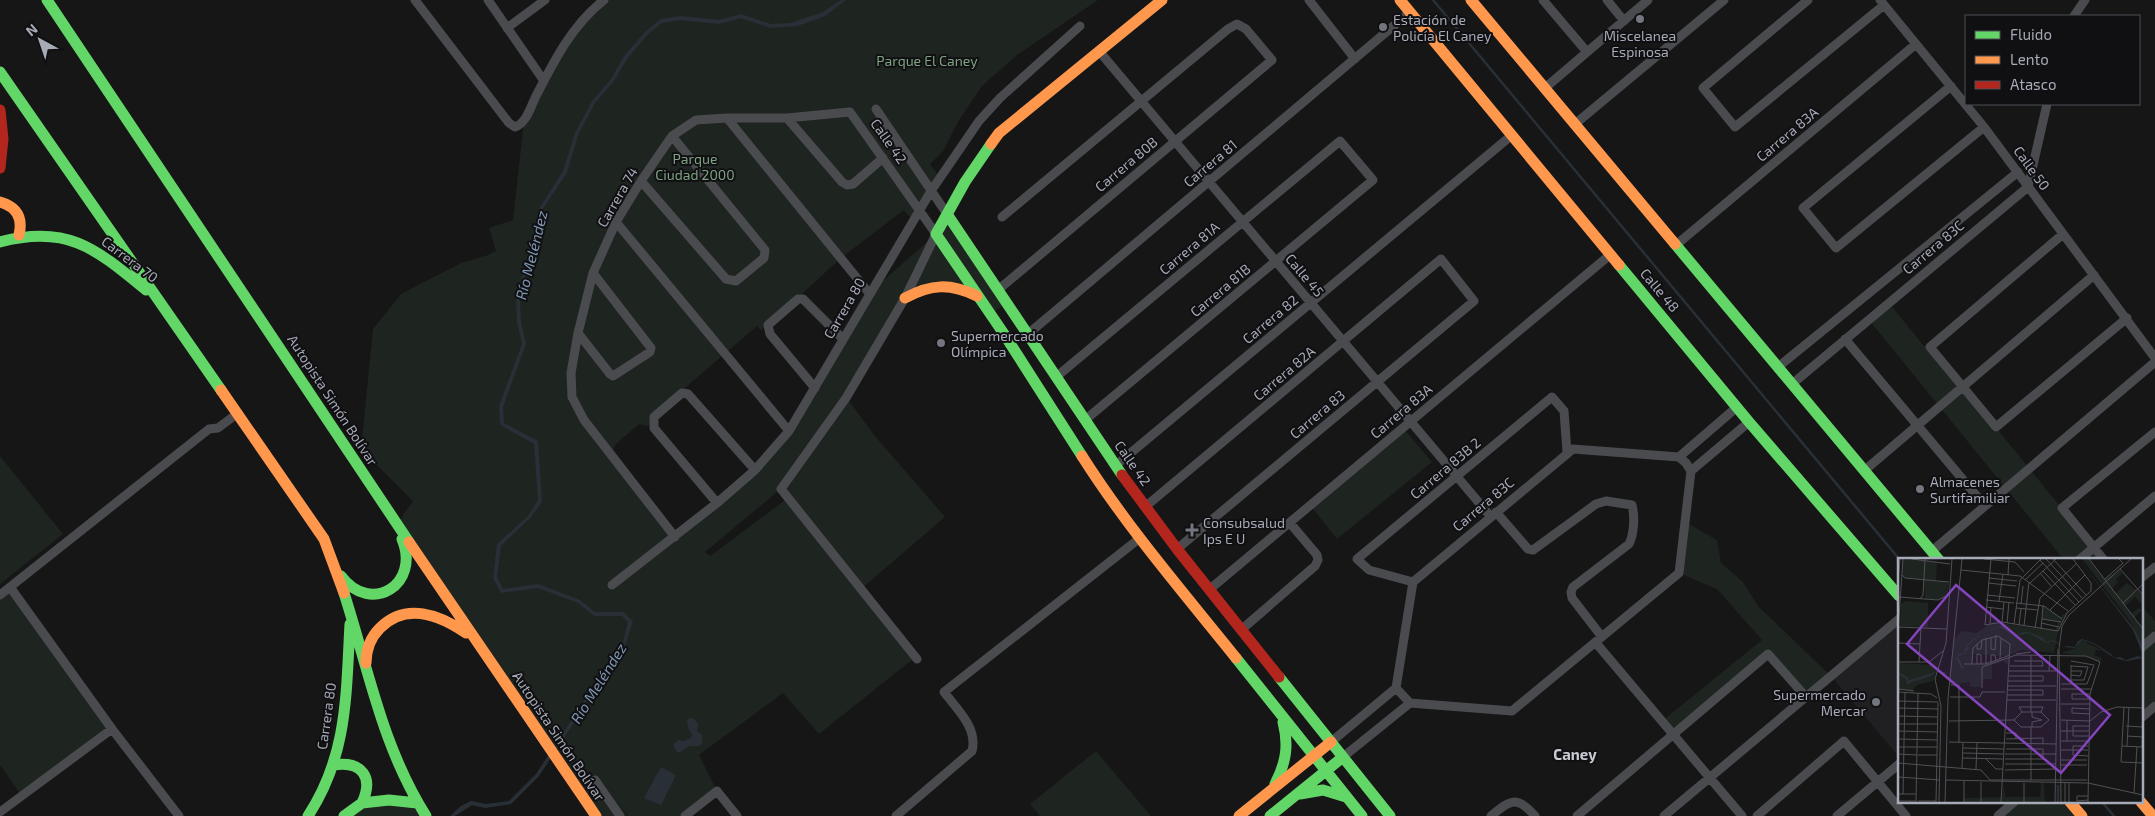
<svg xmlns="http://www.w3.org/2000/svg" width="2155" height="816" font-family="'Exo 2',sans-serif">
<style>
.built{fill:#202022}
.green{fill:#1e241f}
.water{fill:#292f37}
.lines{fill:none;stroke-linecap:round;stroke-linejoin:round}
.stream{stroke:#292f37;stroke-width:2.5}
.street{stroke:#4a4b4f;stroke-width:9}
.fast{stroke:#63d668;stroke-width:11}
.slow{stroke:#ff974d;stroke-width:11}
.jam{stroke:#b3261e;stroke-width:11}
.poi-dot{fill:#74767f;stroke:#101012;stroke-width:2}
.labels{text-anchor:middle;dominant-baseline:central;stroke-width:4;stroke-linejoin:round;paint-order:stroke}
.poi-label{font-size:14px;fill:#a7aab7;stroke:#101012;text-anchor:start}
.park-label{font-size:14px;fill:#7ea282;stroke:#101012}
.street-label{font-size:14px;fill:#a7aab7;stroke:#101012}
.water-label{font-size:15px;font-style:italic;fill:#7e96b2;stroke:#101012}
.neighbourhood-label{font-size:15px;font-weight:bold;fill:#c8cad3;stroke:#101012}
.inset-river{fill:none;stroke:#292f37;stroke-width:2.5}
.inset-road{fill:none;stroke:#505156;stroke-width:1}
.view{fill:#8445bd;fill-opacity:0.15;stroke:#8445bd;stroke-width:2.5}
.inset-edge{fill:none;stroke:#a7aab7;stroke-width:2.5}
</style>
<rect width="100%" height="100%" fill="#161616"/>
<path class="built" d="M1899,619V757L1831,676Z"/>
<path class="green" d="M604,0H1098L1017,55L982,86L959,120L943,151L930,164L940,178L914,222L904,210L841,258L768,325L761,330L757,326L686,387L652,422L648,426L639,424L615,445L611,455L675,537L717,503L789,431L869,293L936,234L947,214L1007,303L990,314L961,288L905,298L846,397L875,436L945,517L861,589L781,489L705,552L710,556L785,500L913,659L819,734L783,693L699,755L716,789L682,816H628L616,800L627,816H596L397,524L413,501L361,449L373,329L401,294L461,263L488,255L496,251L489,228L513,220L524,120L567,40Z
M1889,303L1924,346L1930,347L2104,560H2064L1869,320Z
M1403,428L1432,462L1337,539L1310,505Z
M0,456L63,534L0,584Z
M1685,522L1717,540L1721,563L1742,581L1758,606L1831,676L1806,697L1768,654L1673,735L1662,721L1762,640L1717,589L1679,573Z
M10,587L112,729L22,796L0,765V595Z
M2141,605L2155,621V706L2141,718Z
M1096,751L1151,816H1040L1030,804Z
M2014,802H2070L2082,816H1998Z
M362,803H417L426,816H344Z"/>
<path class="water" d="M841,0H846L825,16L798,26L771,28L741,18L719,24L681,20L662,23L648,34L627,59L614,81L595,103L578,135L567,173L542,210L520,300L521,322L526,344L503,407L504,423L538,441L542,502L530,518L501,546L497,577L503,589L538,584L580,600L595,612H623L633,621L626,643L539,776L511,804L485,808L472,805L455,816H450L461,806L471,801L486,804L509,801L536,774L623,642L628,622L622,616H594L578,603L538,588L501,593L493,578L497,544L528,516L538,500L534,444L500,425L499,406L522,344L517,322L516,300L539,209L563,171L575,133L592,101L611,79L624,56L645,32L661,19L681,16L719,20L741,14L771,24L790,23L823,12Z
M693,718L698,724L697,731L702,735V743L699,746H689L681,752H677L673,745L678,740L684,741L691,738L692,734L688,728L687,719Z
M661,767L676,775L661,805L644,798Z"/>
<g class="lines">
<path class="stream" d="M1433,0L1900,560
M2102,802L2114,816"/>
<path class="street" d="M415,0L509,123L515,127C526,124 531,106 536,96C554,61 572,25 604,0
M488,0L544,81
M1309,0L1355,59
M1543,0L1587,52
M1607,0L1624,21
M1808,0L1703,88L1735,127L1884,5
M1880,0L1984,127L2155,358
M2074,16L2085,0
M507,28L545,0
M1099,51L1491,517
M1951,86L1803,208L1836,248L1984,127
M1545,88L1648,0
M876,109L947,214
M727,118L869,293
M787,118L842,182L847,185L853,184L883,158
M1575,124L1724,0
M641,181L726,279L736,281L764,258L765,250L672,136
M616,222L789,431
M2063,234L1930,347L1996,427L2127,318
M1676,245L1916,44
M998,290L1272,60L1246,29L1237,24L1228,29L1002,217
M578,333L610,374L613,376L650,352L651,348L593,273
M1028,334L1410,12
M1845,339L1985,506
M1778,367L2018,172
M1056,377L1340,141L1373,180L1085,420
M1792,384L2028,187L2047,104
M815,388L770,334L768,325L798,299H803L843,339
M1679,457L1737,407
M1115,466L1512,135
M1865,470L2094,275
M1691,471L1749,422
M717,503L654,428V417L682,393L688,394L755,470
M1145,507L1441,259L1474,301L1177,549
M1496,512L1528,549L1533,550L1596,504L1606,501L1632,505C1635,517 1634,534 1629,544L1573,587L1571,592L1572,598L1602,637
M675,537L584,420L572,397L571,373L578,333L593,273L616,222L641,181L672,136L696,120L727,118H787L850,112L936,234L905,298L846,398L781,489L917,659
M1932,551L2155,362
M2079,560L2155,496
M2104,560L2062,508L2155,432
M2141,578L2155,567
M1413,582L1369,570L1357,559L1552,397L1564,411L1567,452
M612,585L717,503L755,470L789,431L931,191L979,121L1000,98L1080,26
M10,587L112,729L179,816
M1210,589L1611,254
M0,595L209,429L218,428L238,413
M1241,630L1315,566L1318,560L1317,555L1290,523
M1596,643L1742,816
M2141,648L2155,636
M2141,718L2155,706
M1331,742L1396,688
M1343,757L1410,703L1512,711L1679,573L1691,471L1686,463L1679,457L1573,449L1413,582L1396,688L1410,703
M595,780L620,816
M0,812L112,729
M685,816L717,791L737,816
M896,816L972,751C978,728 957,709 944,692L1140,538
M1491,816C1510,800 1517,795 1535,816
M1577,816L1768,654L1806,697
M1664,816L1899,619
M1757,816L1844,741L1906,816
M1837,816L1899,764
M1998,816L2014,802"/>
<path class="fast" d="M47,0L409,542
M0,72L221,390
M991,144L965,182L936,234L1004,334L1082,456
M947,214L1122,475
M0,242C68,224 96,249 146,290
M1675,244L1939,560
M1619,265L1749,422L1899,596
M341,576C371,616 421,584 402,539
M344,593C369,671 382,746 426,816
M1236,658L1362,816
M1279,677L1390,816
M334,765C362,761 374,777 362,803
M1275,784C1286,763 1289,745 1283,722
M1300,794L1323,790L1346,797
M308,816C348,755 346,694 350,624
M344,816L362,803L389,800L417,803
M1270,816L1343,757"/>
<path class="slow" d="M1400,0L1619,265
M1471,0L1675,244
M991,144L999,133L1162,0
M0,202C17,207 23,218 19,235
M905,298C931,284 950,283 977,296
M221,390L324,539L344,593
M1082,456C1127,527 1183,592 1236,658
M409,542L596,816
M366,663C366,650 371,637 380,628C406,602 440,615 466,633
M2070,802L2082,816
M2141,802L2153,816
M1239,816L1331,742"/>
<path class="jam" d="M0,110L3,139L0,168
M1122,475L1177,549L1279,677"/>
</g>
<g class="poi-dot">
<circle cx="1640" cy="19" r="5"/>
<circle cx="1383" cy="27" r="5"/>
<circle cx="941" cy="343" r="5"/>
<circle cx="1920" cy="489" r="5"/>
<path d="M1189.5 522.5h5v5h5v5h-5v5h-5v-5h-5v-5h5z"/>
<circle cx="1876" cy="702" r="5"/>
</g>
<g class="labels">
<g class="poi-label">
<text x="1393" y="19">Estación de<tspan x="1393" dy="16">Policía El Caney</tspan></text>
<text x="1640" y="35" text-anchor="middle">Miscelanea<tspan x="1640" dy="16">Espinosa</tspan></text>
<text x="951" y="335">Supermercado<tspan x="951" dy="16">Olímpica</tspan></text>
<text x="1930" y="481">Almacenes<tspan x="1930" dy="16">Surtifamiliar</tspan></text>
<text x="1203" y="522">Consubsalud<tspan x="1203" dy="16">Ips E U</tspan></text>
<text x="1866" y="694" text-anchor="end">Supermercado<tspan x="1866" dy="16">Mercar</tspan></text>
</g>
<g class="park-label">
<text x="927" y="60">Parque El Caney</text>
<text x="695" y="158">Parque<tspan x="695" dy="16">Ciudad 2000</tspan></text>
</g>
<g class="street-label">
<text transform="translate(1787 134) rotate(-40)">Carrera 83A</text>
<text transform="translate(889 141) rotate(55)">Calle 42</text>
<text transform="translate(1210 163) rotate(-40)">Carrera 81</text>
<text transform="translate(1126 164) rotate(-40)">Carrera 80B</text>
<text transform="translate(2032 168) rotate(54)">Calle 50</text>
<text transform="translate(617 197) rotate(-60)">Carrera 74</text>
<text transform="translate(1933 247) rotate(-40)">Carrera 83C</text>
<text transform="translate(1189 248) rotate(-40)">Carrera 81A</text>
<text transform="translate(130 259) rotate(37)">Carrera 70</text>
<text transform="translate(1305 275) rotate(50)">Calle 45</text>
<text transform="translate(1220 290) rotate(-40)">Carrera 81B</text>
<text transform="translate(1660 290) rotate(50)">Calle 48</text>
<text transform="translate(844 308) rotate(-60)">Carrera 80</text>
<text transform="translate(1270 319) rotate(-40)">Carrera 82</text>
<text transform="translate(1284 373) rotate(-40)">Carrera 82A</text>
<text transform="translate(333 400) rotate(57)">Autopista Simón Bolívar</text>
<text transform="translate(1401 411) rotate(-40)">Carrera 83A</text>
<text transform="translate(1317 414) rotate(-40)">Carrera 83</text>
<text transform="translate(1133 463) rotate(55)">Calle 42</text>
<text transform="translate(1445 468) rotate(-40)">Carrera 83B 2</text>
<text transform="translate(1483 504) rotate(-40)">Carrera 83C</text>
<text transform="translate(326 716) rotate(-82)">Carrera 80</text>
<text transform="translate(559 736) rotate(56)">Autopista Simón Bolívar</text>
</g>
<g class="water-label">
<text transform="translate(531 255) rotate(-76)">Río Meléndez</text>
<text transform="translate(598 683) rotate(-58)">Río Meléndez</text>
</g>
<g class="neighbourhood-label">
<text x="1575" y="754">Caney</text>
</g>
</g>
<g transform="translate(1898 558)">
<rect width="245" height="245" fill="#161616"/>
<path d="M14,1L39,4L38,23L51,24L50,37L40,42L27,41L26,22L5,19V2ZM184,1H190L206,21L222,12L224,16L218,21L220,24L214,30L218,35L229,25L245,37L244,47L237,39L227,48L233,56L241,50L244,52L236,60L245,71V88L232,63ZM8,43L30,45V69L2,68L3,46ZM145,48L162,59L170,53L161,69L156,95L123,92L110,98L75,96L74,106L111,100L110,107L105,103L94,107V121H84L83,129H72V124L51,127L56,81L64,73L78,75L96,64L157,73L160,64L144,61ZM183,82L206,93L198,92L196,97L204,100L202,104L188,98L163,95L178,90ZM0,105L35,107L39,110L35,123L19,127L14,133L0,131ZM143,225H146L147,244H66V240L104,239L106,226L107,239H142Z" fill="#1e241f"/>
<path d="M181,1L237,72L245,88V97L235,72ZM102,68H104L105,69L116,78L125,74H131L143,79L146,81L148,84L155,82L159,84L165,89L169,88L177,89L180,83L184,81L196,85L213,96L216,100L222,99L228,102L240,98L245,100L229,103L216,100L196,86L184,82L177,90L165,89L155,83L148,85L131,75L116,78L102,69L84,75L75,83L69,87L70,91L66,96L58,99L61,101L65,109L66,110L64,111L50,115L46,116L40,113L38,114L32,118L24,121L17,123L12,122L40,113L49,115L64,111L58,100L61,96L66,95L69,86L84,75Z" fill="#292f37"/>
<path class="inset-river" d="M0,115L9,120L10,125L15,122M160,227V244"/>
<path class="inset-road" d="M14,1L52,6M86,1L117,4L126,14M93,1L87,67L104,64L160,73L169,55L193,33V25M148,1L184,40M155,1L188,37M175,1L193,25M191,1L245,71M142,2L181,44M222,11L245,37M63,12L122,18L170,53M145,13L177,47M142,15L153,28M4,17L7,20L51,24M110,17L111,1M91,20L119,23M207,21L225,5L221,1M127,22L145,5M0,23L2,1M90,25L118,28M132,25L158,1M89,37L117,40M1,39L40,42L50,37M22,41L25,37L27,1M88,42L116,45M101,43L105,16M118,45L146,48L164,61M225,45L245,26M123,46L125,28M88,49L105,51M118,50L140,52M152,52L187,17M144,61L163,64M104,64L106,44M109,65L111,44M143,65L161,69M92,66L93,49M116,66L122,22L143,1M121,67L123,51M126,68L131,24M0,69L49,71M137,70L142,40L178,6M143,71L145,48M0,74L5,1M93,79V91L97,92L98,77M0,85L22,86M79,86V91H83L84,82M118,96L133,94M133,97V154M102,101L103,80M0,104H31L45,93M21,104L23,70M93,104V97H97L98,102M66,106H88L112,97M74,106L75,90L84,82L100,78L112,86L103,244M79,106V96L83,97V106M88,106V80M112,108H145L144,103H116M111,113H158M151,113L152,97M173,117L182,118L184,113H173M173,122H186L190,109L173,108M110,123H145V118H111M173,123V107M163,126H189L196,107L173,103M53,127H61V185M109,128H158M84,130V109L118,97L188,98L202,104L192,136L190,244M0,131L16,133M163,131H193M0,134L33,136L39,140M109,137H145V132H109M52,139H82L84,134H107M192,141H174V136H192M109,142H158M0,143L40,144M163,146H192M226,149L223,204L245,205M0,150L40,151M124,154L121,149H145L143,154M134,154V159L144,162M192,156L174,155V150L192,151M0,158L40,159M163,162L192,163L203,154L219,149L245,150M51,163L116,162L123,169H143L151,162L143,154H124L116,162M0,166H40M228,168L245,169M133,169V222M134,169V164L144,162M0,173L40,174M163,173H191M108,175H118V181M191,178H175V168H191M229,178L245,179M0,181L39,182M108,181L145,180V186M163,183H190M169,183V162M51,184L158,186M224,188L245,189M229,188L231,149M0,189H39M244,189L245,170M65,190L106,191M163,192H190M65,195L105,196M0,196L19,197M107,196H158M20,197H39M190,198L175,197V188H190M65,200L105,201M88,201L98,211H105M107,201H145V191H108M163,202H189M0,205L83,212L92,222H189M107,206H158M163,207H189M64,210L65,185M78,211L79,185M107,212L158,211M0,219L42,222M48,222L190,225L245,237M66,223V244M126,225V244M167,225V244M171,225V244M236,235L239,189M0,236H18M5,236L7,134M190,242L179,243V238H190M0,243H18M20,243H38M18,244L20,135M38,244L40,145M41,244L43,148L37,121L48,85L54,1M47,244L50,140L64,1M83,244V224M157,244L160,91M163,244L161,90L164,68L171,57L233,1"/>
<path class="view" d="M58,27L212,157L163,215L9,86Z"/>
<rect width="245" height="245" class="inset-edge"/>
</g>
<rect x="1965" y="15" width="175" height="90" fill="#101012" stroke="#4c4e54"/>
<rect x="1975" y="31" width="25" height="8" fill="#63d668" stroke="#4c4e54"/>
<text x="2010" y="40" font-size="15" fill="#a7aab7">Fluido</text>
<rect x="1975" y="56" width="25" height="8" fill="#ff974d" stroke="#4c4e54"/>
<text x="2010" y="65" font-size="15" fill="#a7aab7">Lento</text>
<rect x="1975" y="81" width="25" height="8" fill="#b3261e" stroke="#4c4e54"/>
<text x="2010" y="90" font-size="15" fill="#a7aab7">Atasco</text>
<g transform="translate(40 40) rotate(320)" stroke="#101012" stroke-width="4" paint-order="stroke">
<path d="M0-4L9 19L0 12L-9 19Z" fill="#a7aab7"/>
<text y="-8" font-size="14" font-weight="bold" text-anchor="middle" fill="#a7aab7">N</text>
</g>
</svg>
